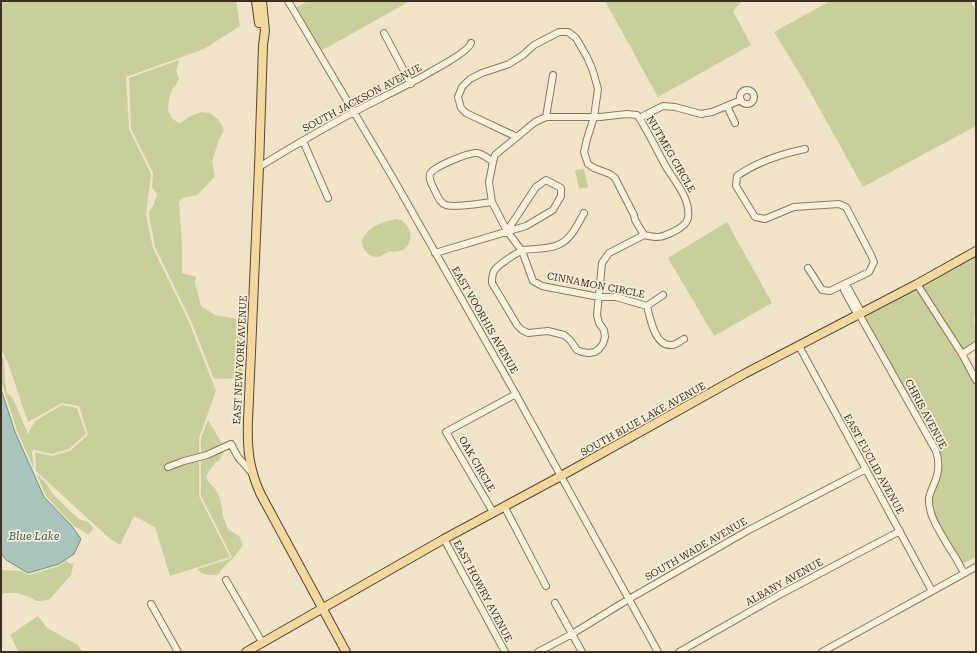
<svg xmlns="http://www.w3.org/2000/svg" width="977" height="653" font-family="'Roboto Serif',serif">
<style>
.green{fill:#c9cf9b}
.water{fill:#a9c4bc;stroke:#6f938a}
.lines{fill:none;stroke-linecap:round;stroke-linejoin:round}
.minor-casing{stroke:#8d765c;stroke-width:8}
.major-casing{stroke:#5b4430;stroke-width:10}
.minor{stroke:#faf1dc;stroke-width:6}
.major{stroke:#f3d9a0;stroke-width:8}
.labels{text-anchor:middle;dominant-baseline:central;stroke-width:3.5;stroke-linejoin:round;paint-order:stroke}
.street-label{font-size:10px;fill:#3d2e20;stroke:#f7eed8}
.water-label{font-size:11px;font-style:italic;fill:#2f5d5a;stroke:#f7eed8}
</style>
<rect width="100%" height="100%" fill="#f0e4c8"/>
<path class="green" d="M1,1H236L240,26L204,49L126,77L129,129L151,174L146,215L153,248L189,322L216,391L199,438V496L230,557L170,576L155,527L134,516L120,545L109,538L36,471L35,452L52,456L70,451L88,435L79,406L62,403L28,422L8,363L1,349Z
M308,1H410L321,51L295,8Z
M605,1H742L733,11L751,45L658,97Z
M830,1L971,2L976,11V126L863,187L804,81L774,32Z
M179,60L176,71L179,79L176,85L173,88L169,98L168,111L172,118L178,123H180L189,117L201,112L210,113L219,120L224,130L219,140L212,161L215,176L206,186L197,195L182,198L179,202L182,246V273L196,277L195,283L201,306L215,315L244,320L242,378L214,379L191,321L155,247L149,215V212L154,204L157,194L152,187L153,173L131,129L129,78Z
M584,169L588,187L579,189L575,170Z
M396,219L401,220C413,228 415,246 399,251C395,252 394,253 390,251C386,253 382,256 378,257C369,258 359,247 363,238C364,236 367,232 369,230C376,224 387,221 396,219Z
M727,222L772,303L714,336L668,258Z
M976,254V313C972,319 975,323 976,329C977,333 976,338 976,343L963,351L921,284Z
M916,287L959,355L976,385V557L962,564L937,520C934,513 931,506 932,499C932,495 934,491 936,487C941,474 943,463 939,450L863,315Z
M1,354L4,360L5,379L7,393L13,399L15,403L28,434L35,421L62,405L77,408L86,434L69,449L52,454L34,450L32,452L34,469L17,431L1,381Z
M208,420L223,445L201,454V438Z
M224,450L220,460L215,463L206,476L208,481L216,490L220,498L223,516L228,529L239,536L243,545L235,556L222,569L218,575C210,575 203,576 197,569L230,559L232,557L201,496V459Z
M36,473L46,483L52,493L69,510L79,519L88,522L92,526L93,529L88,534L74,526L46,496Z
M66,561L71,564L74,563L71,575L50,599L42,601H36L30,597L17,593H5L1,595V570L21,571L29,575L59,566Z
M38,616L47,628L78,645L83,652H19L10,635Z"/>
<path class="water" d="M1,389L15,432L44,497L71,525L81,539L74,554L59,564L28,573L6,560L1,553Z"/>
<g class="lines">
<g class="minor-casing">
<path id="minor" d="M288,1L393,178L514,391L658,652
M384,33L411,84
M740 97a7 7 0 1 1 14 0a7 7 0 1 1-14 0Z
M727,106L735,123
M546,117L553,75
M639,118L663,106L675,107L701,114L712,112L741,100
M517,137L466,113L461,108L458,97L462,87L470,79L482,73L509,64L523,55L534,45L559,32H568L576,38L587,57L593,71L598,89L594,117L587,139L584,152L588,164L594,168L610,174L615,178L634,215L635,220L644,235L609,253L602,263L597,315L599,323L604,330L605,337L603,344L599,349L595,352L589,353L582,352L577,350L570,340L564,335L548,331L528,333L522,330L517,325L492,283C492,279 492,275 494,271C496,266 519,251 524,250C535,248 549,250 560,244C571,239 578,224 584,213
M303,141L328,198
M805,149C781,154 757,162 737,176L736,186L755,217L765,219L794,207L839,204L846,207L871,255L874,262L869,272L830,291L822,290L808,268
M259,167C290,148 322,129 354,112C380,98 407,86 432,71C441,66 469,51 471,43
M492,202C482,203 454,208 446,205C440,203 438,197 435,191C433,186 428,180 430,174C433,167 469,152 477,153C483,154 488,158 493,162
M644,235C658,238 660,238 673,232C679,229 687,224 688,218C691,198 674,181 665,165C657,150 649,134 640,119L637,115L627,114L600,117H546L535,122L495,155L493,162L489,182L492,202L507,231L522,251L533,281L542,286L599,297H616L647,306L663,295
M435,253L526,226L553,210L561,196V188L546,180L536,187L507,231
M844,284L845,286L844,290L856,312L858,313L859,314L936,451C940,463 939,473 934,484C932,489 930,493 929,498C928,515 939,530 947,544C953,553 959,563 964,573
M917,284L962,354L976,380
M845,286L848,288L860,310L858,313
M647,306C650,318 655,347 672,345C676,345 680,341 684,339
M799,346L932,591
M962,354L976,345
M168,467L184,461L207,455L231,444L238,457L252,473
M504,506L546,586
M493,512L446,432L516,394
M444,539L505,652
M226,580L262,642
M555,603L582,652
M151,604L178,652
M538,652L572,634L629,599L747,531L866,469
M679,652L779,595L900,531
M822,652L976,567"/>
</g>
<g class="major-casing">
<path id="major" d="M256,1L259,23
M262,1L265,31L263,45L259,167L248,421C247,448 249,468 260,493L346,652
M246,652L444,539L561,476L744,374L917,284L976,251"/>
</g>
<use href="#minor" class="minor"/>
<use href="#major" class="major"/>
</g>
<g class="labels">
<g class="street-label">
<text transform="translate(362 98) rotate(-28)">SOUTH JACKSON AVENUE</text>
<text transform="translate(671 154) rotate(60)">NUTMEG CIRCLE</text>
<text transform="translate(596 285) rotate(11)">CINNAMON CIRCLE</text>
<text transform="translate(485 320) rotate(60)">EAST VOORHIS AVENUE</text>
<text transform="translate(240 360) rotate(-87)">EAST NEW YORK AVENUE</text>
<text transform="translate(926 414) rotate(62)">CHRIS AVENUE</text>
<text transform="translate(643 419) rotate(-29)">SOUTH BLUE LAKE AVENUE</text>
<text transform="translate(477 464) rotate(60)">OAK CIRCLE</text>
<text transform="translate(874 464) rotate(61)">EAST EUCLID AVENUE</text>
<text transform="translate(696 549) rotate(-30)">SOUTH WADE AVENUE</text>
<text transform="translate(784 582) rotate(-29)">ALBANY AVENUE</text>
<text transform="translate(483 591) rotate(62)">EAST HOWRY AVENUE</text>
</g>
<g class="water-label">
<text x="34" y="536">Blue Lake</text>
</g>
</g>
<rect width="977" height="653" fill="none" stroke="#3d2e20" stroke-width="4"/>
</svg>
